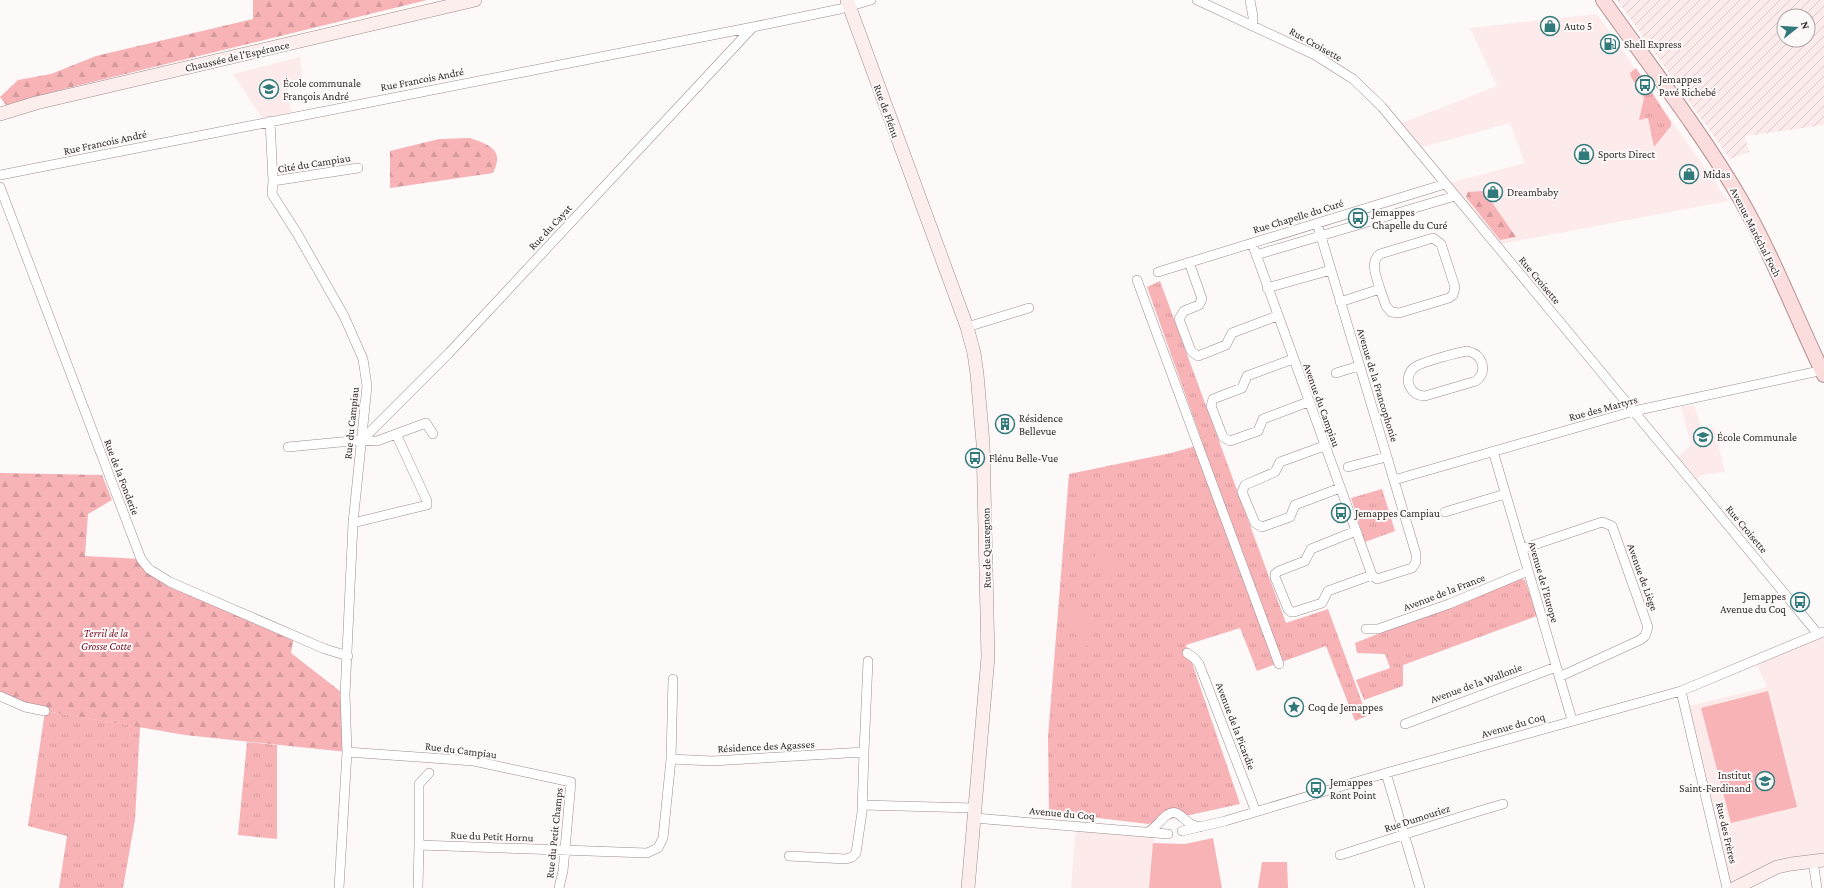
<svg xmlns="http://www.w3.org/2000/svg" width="1824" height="888" font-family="'Crimson Pro',serif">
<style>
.built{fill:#fdebec}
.industrial{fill:url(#industrial-furrows);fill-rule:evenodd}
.grass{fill:url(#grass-tufts)}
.forest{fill:url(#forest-firs)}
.green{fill:#f8b3b6}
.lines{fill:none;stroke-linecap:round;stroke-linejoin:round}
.street-casing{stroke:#9e8c8d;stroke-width:10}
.secondary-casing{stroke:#9e8c8d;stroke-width:14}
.primary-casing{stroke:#b39090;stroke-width:16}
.street{stroke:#fff;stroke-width:9}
.secondary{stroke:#fdeeee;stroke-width:13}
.primary{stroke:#fbdddd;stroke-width:14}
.labels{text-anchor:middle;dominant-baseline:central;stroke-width:4;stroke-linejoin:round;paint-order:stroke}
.poi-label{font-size:11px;fill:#322b2b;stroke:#fdf9f9;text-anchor:start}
.street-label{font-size:11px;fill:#322b2b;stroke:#fdf9f9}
.park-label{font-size:11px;font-style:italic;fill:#751326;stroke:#fdf9f9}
</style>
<defs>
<pattern id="industrial-furrows" width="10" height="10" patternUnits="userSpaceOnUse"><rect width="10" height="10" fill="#fdebec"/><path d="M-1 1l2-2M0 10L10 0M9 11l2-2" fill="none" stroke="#d9cacb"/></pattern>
<pattern id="grass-tufts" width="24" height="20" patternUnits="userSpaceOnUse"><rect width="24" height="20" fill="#f8b3b6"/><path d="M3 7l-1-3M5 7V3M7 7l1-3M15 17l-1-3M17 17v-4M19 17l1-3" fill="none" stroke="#d59a9d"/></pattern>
<pattern id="forest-firs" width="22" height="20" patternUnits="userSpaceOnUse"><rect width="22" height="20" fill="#f8b3b6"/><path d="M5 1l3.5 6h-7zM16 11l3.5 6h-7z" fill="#d59a9d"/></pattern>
</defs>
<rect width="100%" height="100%" fill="#fdf9f9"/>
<path class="built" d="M1597,14L1728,201L1496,245L1445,184L1525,163L1510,123L1416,149L1397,125L1497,86L1470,28Z
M300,57L304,87L286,90L292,112L262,118L233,74Z
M1694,405L1702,430L1714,427L1725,472L1702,475L1697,479L1678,457L1691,445L1681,407Z
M1822,637L1824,638V856L1776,861L1730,883L1689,706L1767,687L1757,665Z
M1076,826L1155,833L1149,888H1071Z"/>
<path class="industrial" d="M1617,0H1824V125L1745,136L1749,152L1730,159ZM1784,16H1808V40H1784Z"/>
<path class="grass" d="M1636,68L1671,122V126L1654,147L1648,118L1639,120L1644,98L1631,77L1630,73Z
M1160,281L1286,623L1328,609L1367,716L1355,721L1326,646L1257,671L1240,628L1186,645L1240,804L1148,824L1049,812L1048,737L1069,474L1171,453L1203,444L1147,287Z
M1382,489L1395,531L1365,542L1351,498Z
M1518,578L1525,580L1537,616L1403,665V686L1364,700L1356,680L1390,668L1385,654L1357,653L1355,643Z
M45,711L140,727L135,820L123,888H59L67,836L28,826Z
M247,742L277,745V839L238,835Z"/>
<path class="forest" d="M253,0H427L68,88L6,105L0,97L18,80L51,74L96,56L253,19Z
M470,138C489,145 505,149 493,173L390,188V151L439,139Z
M1484,191L1516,237L1500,240L1466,197L1468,192Z
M0,473L102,475L112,500L88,514L85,556L141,559L149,569L294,635L291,653L345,695L347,752L185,735L45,711L0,696Z"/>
<path class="green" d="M1106,545L1115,568L1101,573L1093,550Z
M1084,609L1095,643L1080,648L1069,614Z
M1768,691L1797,807L1731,823L1701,708Z
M1213,838L1222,888H1149L1153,843L1185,844Z
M1262,862H1287L1288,888H1258Z"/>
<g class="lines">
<g class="street-casing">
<path id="street" d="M1197,0L1315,55L1353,79L1382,107L1818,634
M1250,0L1253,17V26
M270,121L273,181L272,194L298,235L344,316L363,359L367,386L353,523L345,695L347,752L339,888
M0,175L753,27L840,9L871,0
M273,181L358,168
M0,187L141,559L149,569L170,582L325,649L348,656
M1317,223L1416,554V562L1412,568L1377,579L1372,575
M1252,243L1372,575
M1256,255L1455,196
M1189,262L1202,299L1199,305L1184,311L1179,319L1191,351L1198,356L1226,345L1232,333L1277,316
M1158,272L1445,184
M1137,280L1279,664
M1267,288L1331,270
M1340,302L1380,289L1386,306L1391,312L1399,313L1449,298L1453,295L1455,287L1441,244L1433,238L1380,254C1369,262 1377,278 1380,289
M967,327L1029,308
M1468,351C1483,355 1488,371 1476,381L1425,396C1418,396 1413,393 1410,387C1406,380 1409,371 1415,367C1422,362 1459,352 1468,351Z
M1293,359L1247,376L1242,388L1213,399L1211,406L1223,437L1230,441L1258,431L1263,419L1308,402
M1336,373L1359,366
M396,434L426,423L433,434
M362,440L449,353L753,27
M1324,446L1280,462L1275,472L1245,485L1242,492L1255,523L1262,527L1290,517L1295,505L1340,488
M288,447L362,440L377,441L396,434L427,501V505L353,523
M1493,451L1572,720
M1348,467L1386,457
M1394,480L1634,411L1824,370
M1445,512L1505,494
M1356,531L1311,549L1305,561L1279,571L1275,574V577L1288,609L1291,612H1294L1322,603L1328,591L1372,575
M1522,549L1602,522L1612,526L1648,627L1645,636L1640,640L1559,677
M1366,629H1378L1449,604L1528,571
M1187,653L1194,658L1199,664L1256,812
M1681,691L1727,888
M0,696L25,707L45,711
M1405,724L1556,667
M347,752L474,761L571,782L563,871L559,888
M864,752L868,661
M671,759L673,679
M1386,773L1420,888
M862,805L974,808
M974,818L1168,834
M1182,831L1225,821L1386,773L1681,691L1823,632
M1148,832C1157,827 1160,820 1167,815C1177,807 1183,820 1191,824C1194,826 1197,826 1200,827
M419,845V784L429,773
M1340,855C1394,838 1448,820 1503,804
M1813,861L1817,888
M418,888L419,845L647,853L658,848L663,838L671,759L712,761L864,752L862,812L856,853L852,857L846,859L789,856"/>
</g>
<g class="secondary-casing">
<path id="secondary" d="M847,0L967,327L974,353L977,374L983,443L988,657L968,888
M0,114L36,103L475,0
M1735,888L1777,867L1791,864L1824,860"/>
</g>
<g class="primary-casing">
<path id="primary" d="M1603,0C1649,65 1701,131 1741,200C1773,256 1796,317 1824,375"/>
</g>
<use href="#street" class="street"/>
<use href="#secondary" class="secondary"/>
<use href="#primary" class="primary"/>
</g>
<defs>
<g id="shop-ring" transform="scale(1)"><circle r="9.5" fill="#fdf9f9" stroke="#317a7b" stroke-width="1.5"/><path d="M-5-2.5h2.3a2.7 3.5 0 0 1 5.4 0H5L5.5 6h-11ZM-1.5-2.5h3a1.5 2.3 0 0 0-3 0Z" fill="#317a7b"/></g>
<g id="fuel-ring" transform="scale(1)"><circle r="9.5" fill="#fdf9f9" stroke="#317a7b" stroke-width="1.5"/><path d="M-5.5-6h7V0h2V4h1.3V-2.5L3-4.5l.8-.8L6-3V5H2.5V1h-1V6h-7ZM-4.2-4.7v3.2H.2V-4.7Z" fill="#317a7b"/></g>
<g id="bus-ring" transform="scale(1)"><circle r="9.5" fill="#fdf9f9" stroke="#317a7b" stroke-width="1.5"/><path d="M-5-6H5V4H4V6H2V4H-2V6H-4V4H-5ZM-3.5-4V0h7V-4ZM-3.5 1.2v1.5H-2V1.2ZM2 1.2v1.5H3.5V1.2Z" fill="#317a7b"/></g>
<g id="school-ring" transform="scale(1)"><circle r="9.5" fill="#fdf9f9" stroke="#317a7b" stroke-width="1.5"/><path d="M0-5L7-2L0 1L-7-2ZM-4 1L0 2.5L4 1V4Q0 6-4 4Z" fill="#317a7b"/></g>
<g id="building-ring" transform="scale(1)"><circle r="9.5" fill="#fdf9f9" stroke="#317a7b" stroke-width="1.5"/><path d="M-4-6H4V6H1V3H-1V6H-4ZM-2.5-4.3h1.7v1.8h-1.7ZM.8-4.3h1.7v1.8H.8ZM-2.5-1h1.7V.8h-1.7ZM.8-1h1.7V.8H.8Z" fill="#317a7b"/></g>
<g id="sight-ring" transform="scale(1)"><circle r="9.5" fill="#fdf9f9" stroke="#317a7b" stroke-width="1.5"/><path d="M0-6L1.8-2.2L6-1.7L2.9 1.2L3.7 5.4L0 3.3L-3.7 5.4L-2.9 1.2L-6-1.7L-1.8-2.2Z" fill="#317a7b"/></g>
</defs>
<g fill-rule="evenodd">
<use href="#shop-ring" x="1550" y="26"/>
<use href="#fuel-ring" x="1610" y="44"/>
<use href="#bus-ring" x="1645" y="85"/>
<use href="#school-ring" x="269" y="89"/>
<use href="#shop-ring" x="1584" y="154"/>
<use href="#shop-ring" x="1689" y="174"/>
<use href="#shop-ring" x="1493" y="192"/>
<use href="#bus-ring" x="1358" y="218"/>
<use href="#building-ring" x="1005" y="424"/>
<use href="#school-ring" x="1703" y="437"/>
<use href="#bus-ring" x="975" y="458"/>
<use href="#bus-ring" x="1341" y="513"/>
<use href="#bus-ring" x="1800" y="602"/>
<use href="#sight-ring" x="1294" y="707"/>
<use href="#school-ring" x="1765" y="781"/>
<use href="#bus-ring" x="1316" y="788"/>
</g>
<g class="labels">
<g class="poi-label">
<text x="1564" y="26">Auto 5</text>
<text x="1624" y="44">Shell Express</text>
<text x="1659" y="79">Jemappes<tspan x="1659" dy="13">Pavé Richebé</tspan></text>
<text x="283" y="83">École communale<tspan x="283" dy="13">François André</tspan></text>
<text x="1598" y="154">Sports Direct</text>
<text x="1703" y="174">Midas</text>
<text x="1507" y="192">Dreambaby</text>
<text x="1372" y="212">Jemappes<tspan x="1372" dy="13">Chapelle du Curé</tspan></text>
<text x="1019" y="418">Résidence<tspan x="1019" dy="13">Bellevue</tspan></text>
<text x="1717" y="437">École Communale</text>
<text x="989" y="458">Flénu Belle-Vue</text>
<text x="1355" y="513">Jemappes Campiau</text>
<text x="1786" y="596" text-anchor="end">Jemappes<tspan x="1786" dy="13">Avenue du Coq</tspan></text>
<text x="1308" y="707">Coq de Jemappes</text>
<text x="1751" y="775" text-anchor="end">Institut<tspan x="1751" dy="13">Saint-Ferdinand</tspan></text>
<text x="1330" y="782">Jemappes<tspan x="1330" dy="13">Ront Point</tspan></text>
</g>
<g class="street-label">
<text transform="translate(1316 44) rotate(29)">Rue Croisette</text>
<text transform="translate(237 56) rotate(-13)">Chaussée de l'Espérance</text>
<text transform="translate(422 79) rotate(-11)">Rue Francois André</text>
<text transform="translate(887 111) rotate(70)">Rue de Flénu</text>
<text transform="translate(105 142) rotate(-12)">Rue Francois André</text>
<text transform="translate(314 163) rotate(-9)">Cité du Campiau</text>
<text transform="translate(1298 216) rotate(-17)">Rue Chapelle du Curé</text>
<text transform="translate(550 227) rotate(-47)">Rue du Cayat</text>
<text transform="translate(1756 232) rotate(63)">Avenue Maréchal Foch</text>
<text transform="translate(1540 280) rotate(50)">Rue Croisette</text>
<text transform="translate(1378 385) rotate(73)">Avenue de la Francophonie</text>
<text transform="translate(1322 405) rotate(70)">Avenue du Campiau</text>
<text transform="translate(1603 408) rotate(-15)">Rue des Martyrs</text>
<text transform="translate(351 423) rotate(-84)">Rue du Campiau</text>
<text transform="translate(122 477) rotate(69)">Rue de la Fonderie</text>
<text transform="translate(1747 529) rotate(50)">Rue Croisette</text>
<text transform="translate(986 548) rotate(-91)">Rue de Quaregnon</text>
<text transform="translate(1643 577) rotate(70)">Avenue de Liège</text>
<text transform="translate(1544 582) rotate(74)">Avenue de l'Europe</text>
<text transform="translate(1444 592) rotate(-21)">Avenue de la France</text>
<text transform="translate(1476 683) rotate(-20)">Avenue de la Wallonie</text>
<text transform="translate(1513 725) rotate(-16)">Avenue du Coq</text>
<text transform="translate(1236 726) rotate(69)">Avenue de la Picardie</text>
<text transform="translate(766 746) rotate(-3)">Résidence des Agasses</text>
<text transform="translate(461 750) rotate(7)">Rue du Campiau</text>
<text transform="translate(1062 813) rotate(5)">Avenue du Coq</text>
<text transform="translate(1417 818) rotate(-18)">Rue Dumouriez</text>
<text transform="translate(554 833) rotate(-84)">Rue du Petit Champs</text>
<text transform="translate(1727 833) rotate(77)">Rue des Frères</text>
<text transform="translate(492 836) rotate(2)">Rue du Petit Hornu</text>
</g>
<g class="park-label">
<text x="106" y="633">Terril de la<tspan x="106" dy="13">Grosse Cotte</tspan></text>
</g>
</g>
<g transform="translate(1796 28) rotate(73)"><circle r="19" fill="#fdf9f9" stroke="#aca7a7"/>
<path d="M0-3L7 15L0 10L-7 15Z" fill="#317a7b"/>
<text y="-6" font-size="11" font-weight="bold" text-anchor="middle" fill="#322b2b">N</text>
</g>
</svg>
